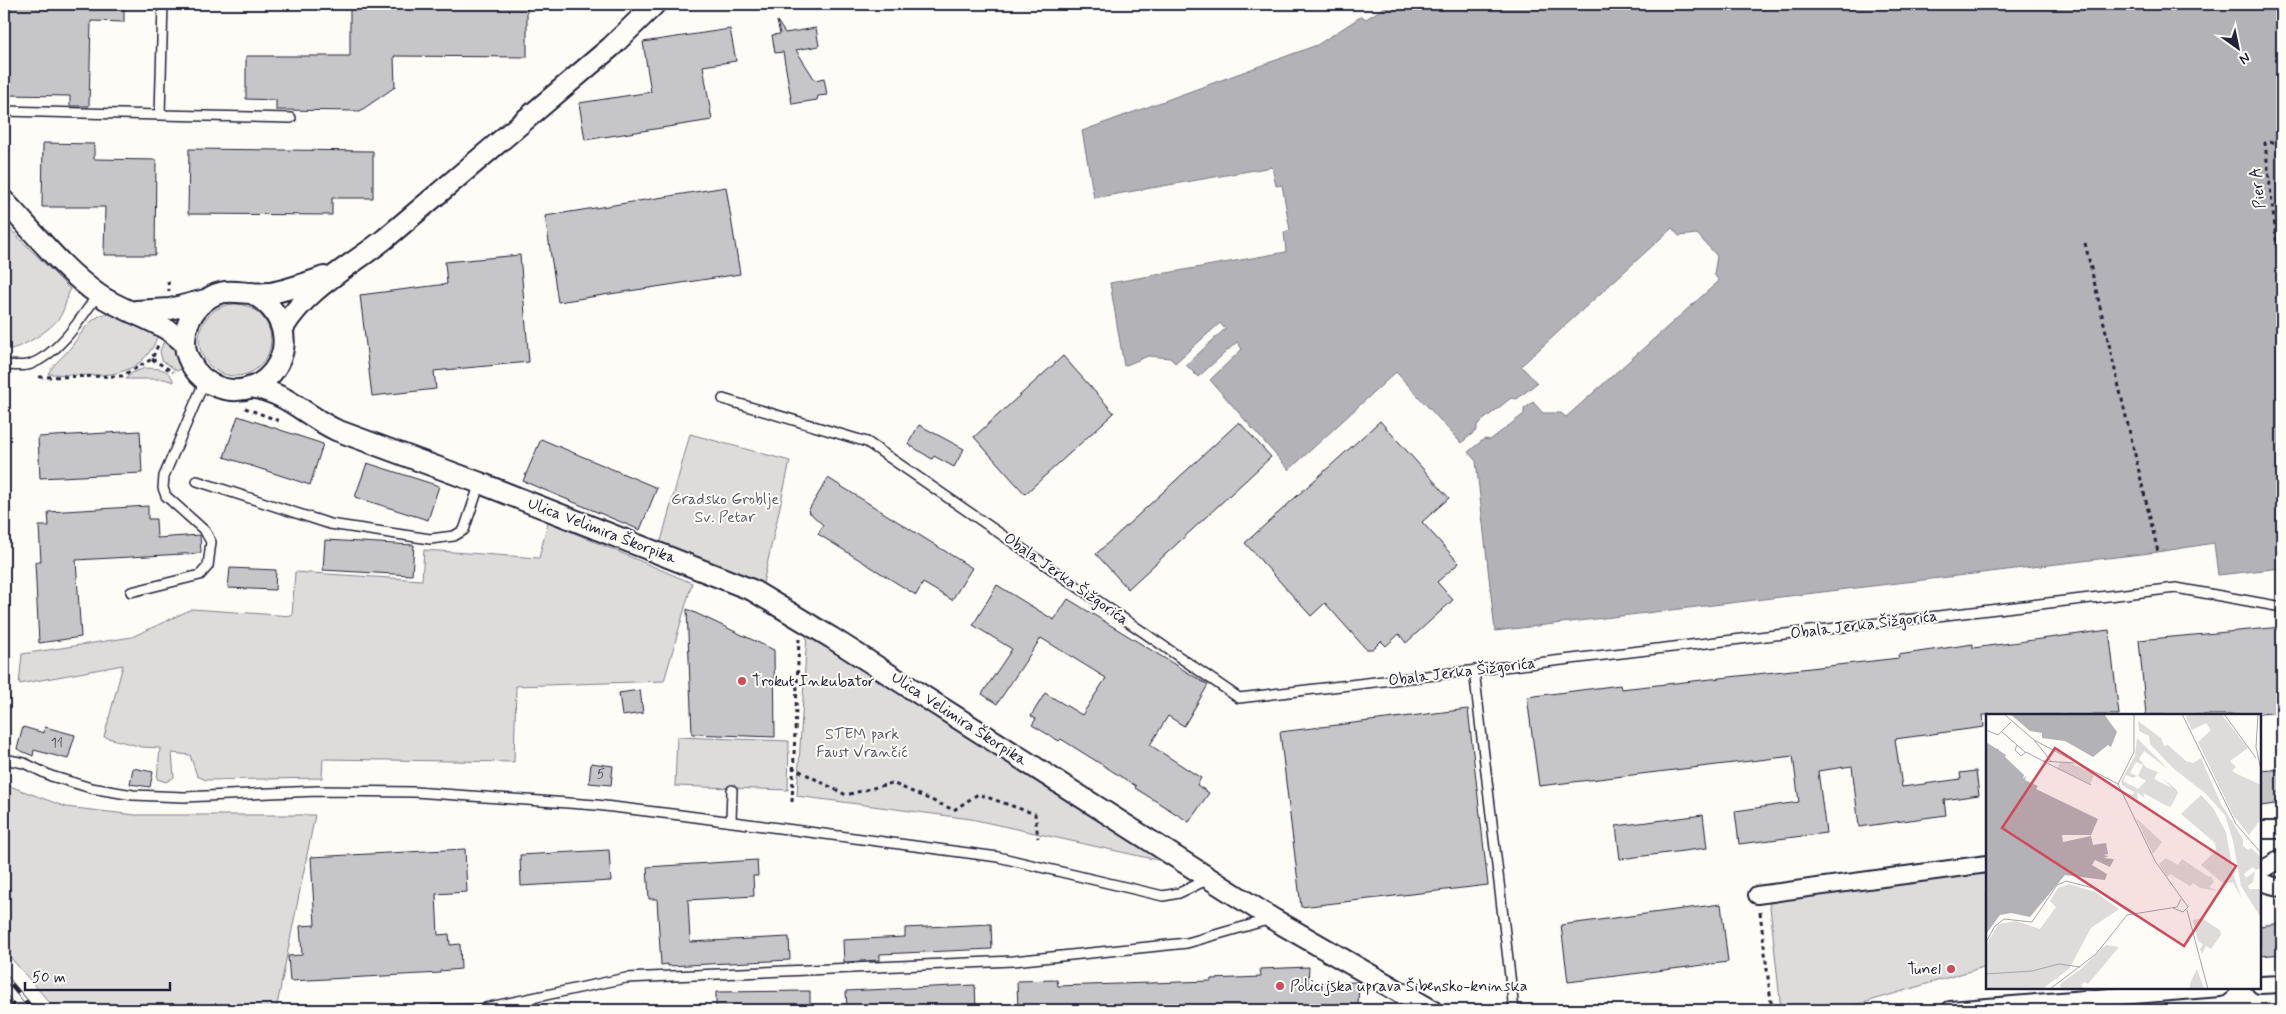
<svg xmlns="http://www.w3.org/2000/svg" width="2286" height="1014" font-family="Mynerve,sans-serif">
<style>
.green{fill:#dddcdb;stroke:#807f8b}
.water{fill:#b2b2b7;stroke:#787885}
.building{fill:#c6c6c8;stroke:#22223b}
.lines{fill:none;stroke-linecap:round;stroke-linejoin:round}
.service-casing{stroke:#22223b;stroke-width:12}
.minor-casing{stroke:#22223b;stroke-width:20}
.tertiary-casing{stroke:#22223b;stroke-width:24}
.path{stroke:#22223b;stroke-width:3;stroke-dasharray:4 4;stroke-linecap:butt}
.service{stroke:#fdfcf7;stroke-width:9}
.minor{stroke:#fdfcf7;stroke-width:16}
.tertiary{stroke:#fdfcf7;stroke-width:20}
.rail-casing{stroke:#22223b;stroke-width:5.5}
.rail{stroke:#fdfcf7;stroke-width:4;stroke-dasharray:11;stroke-linecap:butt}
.poi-dot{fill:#d1495b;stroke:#fdfcf7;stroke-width:2}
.labels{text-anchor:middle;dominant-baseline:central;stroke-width:4;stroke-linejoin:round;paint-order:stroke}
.number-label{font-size:14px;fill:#4b4b5e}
.street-label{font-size:16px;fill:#22223b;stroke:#fdfcf7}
.park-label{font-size:16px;fill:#5a5a6b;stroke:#fdfcf7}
.poi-label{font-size:16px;fill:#22223b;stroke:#fdfcf7;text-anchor:start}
.inset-river{fill:none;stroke:#b2b2b7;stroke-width:2.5}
.inset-road{fill:none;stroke:#a5a5ac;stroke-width:1}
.view{fill:#d1495b;fill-opacity:0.15;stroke:#d1495b;stroke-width:2.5}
.inset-edge{fill:none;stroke:#22223b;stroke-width:2.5}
</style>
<rect width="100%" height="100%" fill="#fdfcf7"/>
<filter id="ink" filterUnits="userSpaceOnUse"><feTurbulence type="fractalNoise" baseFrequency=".02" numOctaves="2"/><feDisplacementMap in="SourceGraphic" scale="10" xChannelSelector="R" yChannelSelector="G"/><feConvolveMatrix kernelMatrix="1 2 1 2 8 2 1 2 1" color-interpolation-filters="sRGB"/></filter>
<g filter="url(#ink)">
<path class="green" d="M4,223L70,289C67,297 65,308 61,315C52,330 20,350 4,350Z
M199 340a36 36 0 1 1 72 0a36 36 0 1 1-72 0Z
M107,313L159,329C157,336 155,345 150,351C129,384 81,374 48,374C55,362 63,357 71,347C82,333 89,318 107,313Z
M166,336L172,341L184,367L177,371L162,360L160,351Z
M145,368C159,369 168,367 174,382L164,379H125L132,373Z
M690,434L790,461L763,583L660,545Z
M548,522L692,583L664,681L516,686L514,762L323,759L322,778L206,780L197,776L190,755L172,753L174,777L166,782L157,779L160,748L142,747L104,737L123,665L19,684L22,654L132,637L192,609L292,616L295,572L422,580L424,550L539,558Z
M807,634L963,735L1148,846L1162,861L971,819L797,796Z
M677,737L789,741L788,790L675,786Z
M7,785L66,807L135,815H315L276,1010H56L4,950V790Z
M1987,871V966L1863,1003L1820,1010H1781L1769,897Z
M2144,1002L2145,1010H2043Z"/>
<path class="water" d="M1390,4H2282V568L2218,575L2214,543L2158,552L1495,631L1476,461L1468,452L1484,439L1490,440L1524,414V409L1533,402L1543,413H1561L1566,417L1719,281L1714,274L1717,256L1697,234L1679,236L1672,228L1521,366L1537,383L1517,399L1511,398L1477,425V430L1461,443L1396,372L1289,470L1210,380L1242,349L1237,342L1198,377L1186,365L1225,329L1220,323L1175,363L1170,358L1148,356L1124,366L1110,283L1286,252L1284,232L1290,230L1282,185L1276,186L1272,167L1094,198L1082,131L1317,45L1362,16L1366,19Z"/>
<path class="building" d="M4,4H124V22L91,21L89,106H70V96L4,95Z
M350,4H527V57L394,56L395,87L360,111L276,110V100L246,99V56H350Z
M777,21L785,33L816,28L819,46L796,50L815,80L824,78L827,95L818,96L817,100L792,104L783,52L775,53L772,35L780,34Z
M730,29L736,61L703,66L712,120L585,140L579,103L651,92L643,42Z
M43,143L94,144V159L156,160L155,255H104L105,207H42Z
M189,149L373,151V198H332V215L188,214Z
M726,187L740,274L558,302L545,216Z
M520,255L529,362L434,371L436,389L372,396L360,295L447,284L445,262Z
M1063,356L1114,413L1025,494L974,437Z
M238,416L323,444L310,485L224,457Z
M1380,421L1449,498L1422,522L1459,563L1437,582L1453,600L1406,643L1399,634L1386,646L1381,641L1373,649H1366L1325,603L1311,616L1245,543Z
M1239,422L1271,457L1128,589L1096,554Z
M919,425L964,449L954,467L934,456L932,459L908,444Z
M140,431L142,473L40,478L38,437Z
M541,439L657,488L640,530L523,481Z
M367,463L439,486L428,520L355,497Z
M828,478L972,568L952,600L923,583L916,595L818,534L823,525L808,511Z
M148,506V519H156L157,538L200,535L201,553L76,560L81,637L39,643L35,562H41L39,526H49L48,512Z
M325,540L414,545L412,575L323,570Z
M230,568L276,570L275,590L228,588Z
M997,585L1054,620L1068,599L1208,685L1184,726L1168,716L1150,745L1201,778L1197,785L1209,793L1189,822L1135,788L1136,786L1061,739L1059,741L1032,725L1036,719L1031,716L1045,693L1082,715L1106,678L1041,638L997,704L982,694L1012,649L973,625Z
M687,609L774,650L775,737L692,734Z
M2282,627V712L2249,715H2146L2139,640Z
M2109,630L2119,715H1983L1984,727L1895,739L1902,787L1961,779L1960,773L1976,771L1979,795L1944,800L1946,815L1859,827L1852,766L1818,771L1826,833L1739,844L1735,811L1799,802L1793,756L1539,786L1527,697L1620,685L1621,689L1784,671L1899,658L1898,655L1973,644V648Z
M640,690L643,713L622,716L619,693Z
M1468,709L1488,885L1301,907L1280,732Z
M23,727L44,733L45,727L75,735L68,759L34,750L33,756L17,749Z
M591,763L613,766L611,785L589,783Z
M133,768L153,772L150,787L130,784Z
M2282,769V803L2261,806L2260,771Z
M1703,815L1707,848L1620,859L1616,826Z
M465,849L467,892L436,894L438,935L449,934L450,945L460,944L461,969L440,971V973L290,981L288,956L302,955L300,926L315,925L311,857Z
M609,850L611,881L521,886L520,855Z
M757,860L758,876H753L754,896L688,900L690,942L789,937L790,960L668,966V964L661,965L657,899H649L647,867Z
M1721,904L1728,962L1568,982L1561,925Z
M2282,923V954L2260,956V926Z
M991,924L992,949L880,954V960L844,962L843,940L905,937V928Z
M1309,967L1308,983L1359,982L1358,1006L1213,1010H1018L1017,981L1057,980L1058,986L1211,981V979L1261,977L1260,969Z
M975,985L976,1009L847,1010L846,991Z
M810,991V1010H716V992Z"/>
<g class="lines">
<g class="service-casing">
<path id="service" d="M4,111L160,115L163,4
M160,115L291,118
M4,365C12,365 24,367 31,364C60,353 81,318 98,294
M723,399L867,442L1239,698L2176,588L2282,607
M197,481L330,524L430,539L454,536L464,530L480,483
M131,592L200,575L208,566L211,542L205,531L166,496L163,488L164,476L205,380
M1474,670L1514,1010
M4,759L24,763L51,776L91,788L133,795L184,797L317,791L415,792L596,805L680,815L998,857L1163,896L1179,893L1209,879
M731,821L732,790
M433,1010L480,1009L626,978L1013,961L1187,943L1271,919"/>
</g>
<g class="minor-casing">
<path id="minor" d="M2260,830H2282
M2260,871L2282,858
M2260,882L2282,888
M1757,895L1987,864
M2260,985L2282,984
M1950,1010L2220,988"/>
</g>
<g class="tertiary-casing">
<path id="tertiary" d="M4,201C34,232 63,270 99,295C127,314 161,319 185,344
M252,293C318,331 269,413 211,384C199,377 190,365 186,352C183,335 187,319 199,306C224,281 241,297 270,293C288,290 307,283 324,277
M136,311L170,309L205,300
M283,328C308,287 350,267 386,238L611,47L655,4
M251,387C289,394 303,414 336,430L480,483L752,590L832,638L1273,919L1431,1010"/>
</g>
<path class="path" d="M2282,141L2265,143L2282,290
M2085,243L2158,552
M168,281L169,291
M152,359L173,372
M39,377L122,376L152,359L158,345
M245,408L282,422
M792,767L846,795L892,783L954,810L978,794L1035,814L1038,838
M792,802L799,639
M1760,912L1772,1010"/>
<use href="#service" class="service"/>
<use href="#minor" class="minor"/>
<use href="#tertiary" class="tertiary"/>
<g class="rail-casing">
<path id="rail" d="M4,976L33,1010
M4,996L16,1010"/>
</g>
<use href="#rail" class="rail"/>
</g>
</g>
<g class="poi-dot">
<circle cx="742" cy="681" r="5"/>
<circle cx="1951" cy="969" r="5"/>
<circle cx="1280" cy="986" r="5"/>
</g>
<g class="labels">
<g class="number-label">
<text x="57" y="743">11</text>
<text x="601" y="774">5</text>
</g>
<g class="street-label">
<text transform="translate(2258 188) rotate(-97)">Pier A</text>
<text transform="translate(602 531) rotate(21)">Ulica Velimira Škorpika</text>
<text transform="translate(1066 579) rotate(35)">Obala Jerka Šižgorića</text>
<text transform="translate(1864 625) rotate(-7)">Obala Jerka Šižgorića</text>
<text transform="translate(1462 672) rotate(-7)">Obala Jerka Šižgorića</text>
<text transform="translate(959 719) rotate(33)">Ulica Velimira Škorpika</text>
</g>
<g class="park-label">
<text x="725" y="499">Gradsko Groblje<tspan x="725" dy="18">Sv. Petar</tspan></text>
<text x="862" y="734">STEM park<tspan x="862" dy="18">Faust Vrančić</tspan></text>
</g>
<g class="poi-label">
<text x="752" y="681">Trokut Inkubator</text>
<text x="1941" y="969" text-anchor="end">Tunel</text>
<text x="1290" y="986">Policijska uprava Šibensko-kninska</text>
</g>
</g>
<g transform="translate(1986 714)">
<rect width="275" height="275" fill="#fdfcf7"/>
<path d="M202,0H235L262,34L244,47L250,53L246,57L249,59L275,71V105L263,121L247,101L212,28L225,16L220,9L206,16L200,2ZM152,7L175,24L178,32L182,31L200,47L207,49L215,44L235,90L257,125V132L262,136L265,134L275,143V154L270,156L267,153L258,160L260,164L269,157L267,168L262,172L263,175H275V204L255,172L247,127L239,101L219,79L188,55L164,30L163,22L153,17ZM151,24L182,55L158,37L153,45L161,54L172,58L168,65L186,74L176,64L190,75L192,79L185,92L181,93L189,77L181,92L157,79L159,84L151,78L152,86L139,79L147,81L148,78L136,71L135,67L149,42ZM150,48L157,51L152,62L160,67L152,75L137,67L140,61L147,64L151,62L144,59ZM74,49H84L109,60L104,70L71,54ZM215,81L227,94L240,118L248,163L256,185L247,168L238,170L215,151L230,136L229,129L195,100ZM150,104L176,128L167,140L151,106ZM180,144L192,151L196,145L223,163L225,162L228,168L223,173L232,177L214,174L207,169L204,172L184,160L181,163L173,150ZM83,170L109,178L133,195L105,214L83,255L56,275H0V230L13,210L30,207L54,215L70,193L64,187L72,174ZM215,204L234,216L235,221L225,235L220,232L216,240L214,235L217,230L212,227L207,206ZM120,231L133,233L102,270L98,268L95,271L98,275H75L74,270L95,255ZM211,255L218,275H203L205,267Z" fill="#dddcdb" fill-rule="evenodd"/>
<path d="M24,0H118L131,18L125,33L122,31L107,43L79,27L56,24V19L44,17ZM0,28L20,41L19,43L38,61L37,65L40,62L39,66L52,72L50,75L112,105L105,121H76L77,128L105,122L107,131L120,129L122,140L117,141L123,142L118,144L128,145L124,153L109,146L106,151L121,160L119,166L79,161L44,203L25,199L14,201L0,220Z" fill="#b2b2b7"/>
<path class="inset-river" d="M0,54L12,35"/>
<path class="inset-road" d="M18,0L48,26L132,70M196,0L250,110L275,139M238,0L270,44M272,0L270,33L275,56M0,16L12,21L25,8M16,18L39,38M48,26L65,47M31,31L29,36L35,42L40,38L57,47L88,49M57,47L105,71M132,70L169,147L202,193L197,198L187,194M132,70L148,38V0M201,196L222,275M0,228L9,212L18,205L46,208L71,171L80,167L107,174L145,199M0,260L46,257L73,250L94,253M64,275L110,240L141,201L191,193L195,185"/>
<path class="view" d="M69,34L250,152L198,232L16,114Z"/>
<rect width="275" height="275" class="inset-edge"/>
</g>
<rect width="2286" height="1014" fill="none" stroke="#fdfcf7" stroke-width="20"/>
<rect x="10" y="10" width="2266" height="994" fill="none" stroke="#22223b" stroke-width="2" filter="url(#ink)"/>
<g transform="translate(2238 48) rotate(147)" stroke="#fdfcf7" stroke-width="4" paint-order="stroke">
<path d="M0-4L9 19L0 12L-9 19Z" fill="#22223b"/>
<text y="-8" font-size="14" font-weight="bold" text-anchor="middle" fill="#22223b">N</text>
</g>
<path d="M25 982v8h145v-8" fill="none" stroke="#22223b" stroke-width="2.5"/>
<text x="32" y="982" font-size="15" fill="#22223b" stroke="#fdfcf7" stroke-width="4" paint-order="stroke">50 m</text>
</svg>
